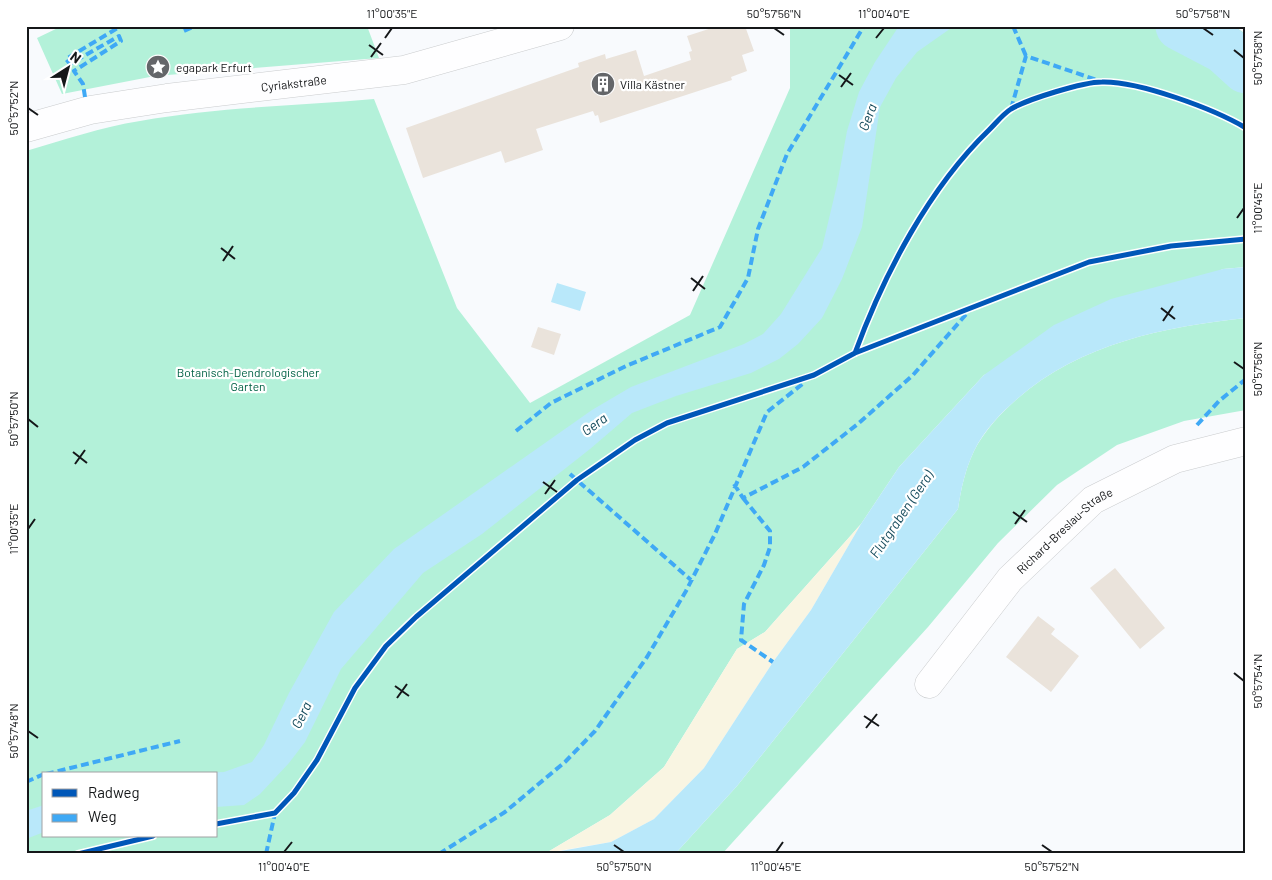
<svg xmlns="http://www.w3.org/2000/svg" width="1272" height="880" font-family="Barlow,sans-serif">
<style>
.green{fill:#b3f1d9;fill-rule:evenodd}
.sand{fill:#f9f5e2}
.water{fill:#b9e8fa}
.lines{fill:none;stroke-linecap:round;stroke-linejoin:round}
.river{stroke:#b9e8fa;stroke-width:49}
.building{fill:#eae3db}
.street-casing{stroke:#caccce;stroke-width:29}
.secondary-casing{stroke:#caccce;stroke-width:29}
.street{stroke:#fefeff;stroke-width:28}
.secondary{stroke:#fefeff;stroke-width:28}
.quiet{stroke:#3fa9f5;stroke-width:4;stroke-dasharray:8 4;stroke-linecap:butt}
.cycleway-casing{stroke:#fff;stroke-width:8}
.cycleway{stroke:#0057b8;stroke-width:5}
.ticks{fill:none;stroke:#151719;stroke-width:2}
.labels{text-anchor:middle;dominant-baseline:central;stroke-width:4.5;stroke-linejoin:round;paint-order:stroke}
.poi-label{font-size:12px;fill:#151719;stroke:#fff;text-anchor:start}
.street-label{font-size:12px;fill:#151719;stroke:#fff}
.park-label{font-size:12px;fill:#006144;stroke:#fff}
.water-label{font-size:14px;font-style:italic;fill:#154b5c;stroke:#fff}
.neatline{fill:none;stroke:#151719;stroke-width:2}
.ticks-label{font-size:12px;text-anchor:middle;fill:#151719}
</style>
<rect width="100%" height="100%" fill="#f8fafd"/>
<path class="green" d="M62,26H367L379,58L155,76L62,94L37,38Z
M790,26H1234L1246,34V267L1223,269L984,375L899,467L861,524L765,632L737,649L664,767L610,815L546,853L26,854V151C64,140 101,127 140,121C217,107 296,106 374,99L457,308L530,403L690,315L790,88ZM44,774H216V836H44Z
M1246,318V410L1184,421L1117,445L1057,485L998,543L928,627L722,854H675L737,786L958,509C961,489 965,470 974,451C984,431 1001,413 1017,399C1081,343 1164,327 1246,318Z"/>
<path class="sand" d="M861,524L811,610L773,662L704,768L654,819L611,842L546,853L610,815L664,767L737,649L765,632Z"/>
<path class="water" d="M899,26H954L917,52L896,78L880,107L862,227L842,279L822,318L798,344L779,359L751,373L676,396L632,413L590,449L482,534L423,573L341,669L305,742L289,763L260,794L244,805L216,807V774H184L224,772L252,762L264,745L289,693L334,612L394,549L592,410L631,387L744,344L763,334L781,314L822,248L837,185L847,131L859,92L875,62Z
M1246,267V318C1164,327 1081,343 1017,399C1001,413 984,430 974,451C965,470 961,489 958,509L737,786L675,854H544L611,842L654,819L704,768L773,662L811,610L861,524L899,467L984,375L1054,325L1111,299L1223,269Z
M557,283L586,292L580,311L551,302Z
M44,805V832L26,839V811Z"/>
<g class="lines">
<path class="river" d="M1180,26L1224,49L1246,69"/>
</g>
<path class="building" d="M718,26H745L754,51L742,55L747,71L731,77L732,80L600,123L598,115L595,116L593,111L536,129L543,150L505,163L501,151L423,178L406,128L579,67L578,63L605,54L606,59L636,50L644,76L691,60L689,52L692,51L687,36Z
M538,327L561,334L554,355L531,347Z
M1115,568L1165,628L1140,649L1090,588Z
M1038,616L1055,629L1051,634L1079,656L1051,692L1006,657Z"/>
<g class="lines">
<g class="street-casing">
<g id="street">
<path id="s1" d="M929,684L1010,579L1093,500L1175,459L1246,441"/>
</g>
</g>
<g class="secondary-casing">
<g id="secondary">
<path id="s2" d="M26,128L90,110L167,98L404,70L560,26"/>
</g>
</g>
<use href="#street" class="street"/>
<use href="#secondary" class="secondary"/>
<path class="quiet" d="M1013,26L1026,56
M184,31L195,26
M85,97L83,84L74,71L121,41L119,36L70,64L66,59L121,26
M1011,109L1026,56L1097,80
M26,196H27
M1197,425L1219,401L1246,379
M516,431L551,403L626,366L720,327L748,278L758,229L787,154L864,26
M570,474L691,580
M734,484L743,498L803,467L859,423L913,375L969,311
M743,498L770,531V547L764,565L744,604L741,640L773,662
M46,774L180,741
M26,782L44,774
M266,854L275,813
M376,854H383
M439,854L505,812L565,762L595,731L647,657L686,591L715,534L767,412L805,382"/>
<g class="cycleway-casing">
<path id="cycleway" d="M855,353C884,274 929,188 989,130C996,123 1003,114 1011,109C1028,99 1083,82 1102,82C1139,81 1214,109 1246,128
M216,824L275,813L294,793L317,760L355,688L386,646L416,617L577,480L635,440L667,423L814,375L855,353L1089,262L1171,246L1246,239
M78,854L153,836"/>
</g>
<use href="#cycleway" class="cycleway"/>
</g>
<path class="ticks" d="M774,28L784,35M1203,28L1213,35M385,38L392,28M876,38L884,28M369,45L383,55M1234,50L1244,58M371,57L381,43M839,75L853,85M841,87L851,73M28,108L38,115M1237,218L1244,208M221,248L235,259M223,261L233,246M691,278L705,289M693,291L703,276M1161,308L1175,319M1163,321L1173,306M1234,362L1244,369M28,419L38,427M73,452L87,463M75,464L85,450M543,482L557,492M545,494L555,480M1013,512L1027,522M1015,524L1025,510M28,529L35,519M1234,673L1244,681M395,686L409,696M397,698L407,684M864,716L879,726M866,728L877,714M28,731L38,738M614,845L624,852M1042,845L1052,852M284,852L292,842M776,852L783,842"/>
<defs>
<g id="sight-disc" transform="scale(1.25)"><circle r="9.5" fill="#646669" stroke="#fff"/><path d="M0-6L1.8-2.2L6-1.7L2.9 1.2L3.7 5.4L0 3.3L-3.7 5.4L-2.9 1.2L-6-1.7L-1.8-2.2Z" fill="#fff"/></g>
<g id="building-disc" transform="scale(1.25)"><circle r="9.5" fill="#646669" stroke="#fff"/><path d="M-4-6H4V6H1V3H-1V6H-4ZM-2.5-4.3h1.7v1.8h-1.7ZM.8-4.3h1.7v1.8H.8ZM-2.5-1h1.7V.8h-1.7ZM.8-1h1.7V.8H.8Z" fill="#fff"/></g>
</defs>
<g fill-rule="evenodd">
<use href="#sight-disc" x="158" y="67"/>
<use href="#building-disc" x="603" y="84"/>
</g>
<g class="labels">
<g class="poi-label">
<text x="176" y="67">egapark Erfurt</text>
<text x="620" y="84">Villa Kästner</text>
</g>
<g class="street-label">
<text stroke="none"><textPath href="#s2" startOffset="272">Cyriakstraße</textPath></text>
<text stroke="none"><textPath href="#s1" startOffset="206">Richard-Breslau-Straße</textPath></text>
</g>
<g class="park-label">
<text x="248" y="372">Botanisch-Dendrologischer<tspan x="248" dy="14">Garten</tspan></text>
</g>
<g class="water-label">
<text transform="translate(867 117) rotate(-69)">Gera</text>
<text transform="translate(594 424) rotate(-36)">Gera</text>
<text transform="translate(901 514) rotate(-56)">Flutgraben (Gera)</text>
<text transform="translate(301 715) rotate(-64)">Gera</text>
</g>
</g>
<rect width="1272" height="880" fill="none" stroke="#ffffff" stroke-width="55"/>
<rect x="42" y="772" width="175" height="65" fill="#ffffff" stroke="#a1a2a3"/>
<rect x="52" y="789" width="25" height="8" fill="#0057b8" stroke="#a1a2a3"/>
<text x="88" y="798" font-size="15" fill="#151719">Radweg</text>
<rect x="52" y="814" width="25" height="8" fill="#3fa9f5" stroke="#a1a2a3"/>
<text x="88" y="822" font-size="15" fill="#151719">Weg</text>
<g transform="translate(68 68) rotate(36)" stroke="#ffffff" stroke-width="4" paint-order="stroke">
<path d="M0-4L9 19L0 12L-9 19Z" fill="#151719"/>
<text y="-8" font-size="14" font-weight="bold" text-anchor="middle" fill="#151719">N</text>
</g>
<rect x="28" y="28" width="1216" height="824" class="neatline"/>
<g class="ticks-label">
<text x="392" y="18">11°00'35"E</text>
<text x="774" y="18">50°57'56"N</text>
<text x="884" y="18">11°00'40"E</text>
<text x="1203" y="18">50°57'58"N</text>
<text transform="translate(1258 58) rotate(-90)" y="4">50°57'58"N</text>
<text transform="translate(14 108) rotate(-90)" y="4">50°57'52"N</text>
<text transform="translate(1258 208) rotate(-90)" y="4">11°00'45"E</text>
<text transform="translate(1258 369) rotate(-90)" y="4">50°57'56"N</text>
<text transform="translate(14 419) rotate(-90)" y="4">50°57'50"N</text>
<text transform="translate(14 529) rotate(-90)" y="4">11°00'35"E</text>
<text transform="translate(1258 681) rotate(-90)" y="4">50°57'54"N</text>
<text transform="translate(14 731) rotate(-90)" y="4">50°57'48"N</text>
<text x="284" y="871">11°00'40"E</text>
<text x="624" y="871">50°57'50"N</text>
<text x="776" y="871">11°00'45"E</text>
<text x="1052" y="871">50°57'52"N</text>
</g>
</svg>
